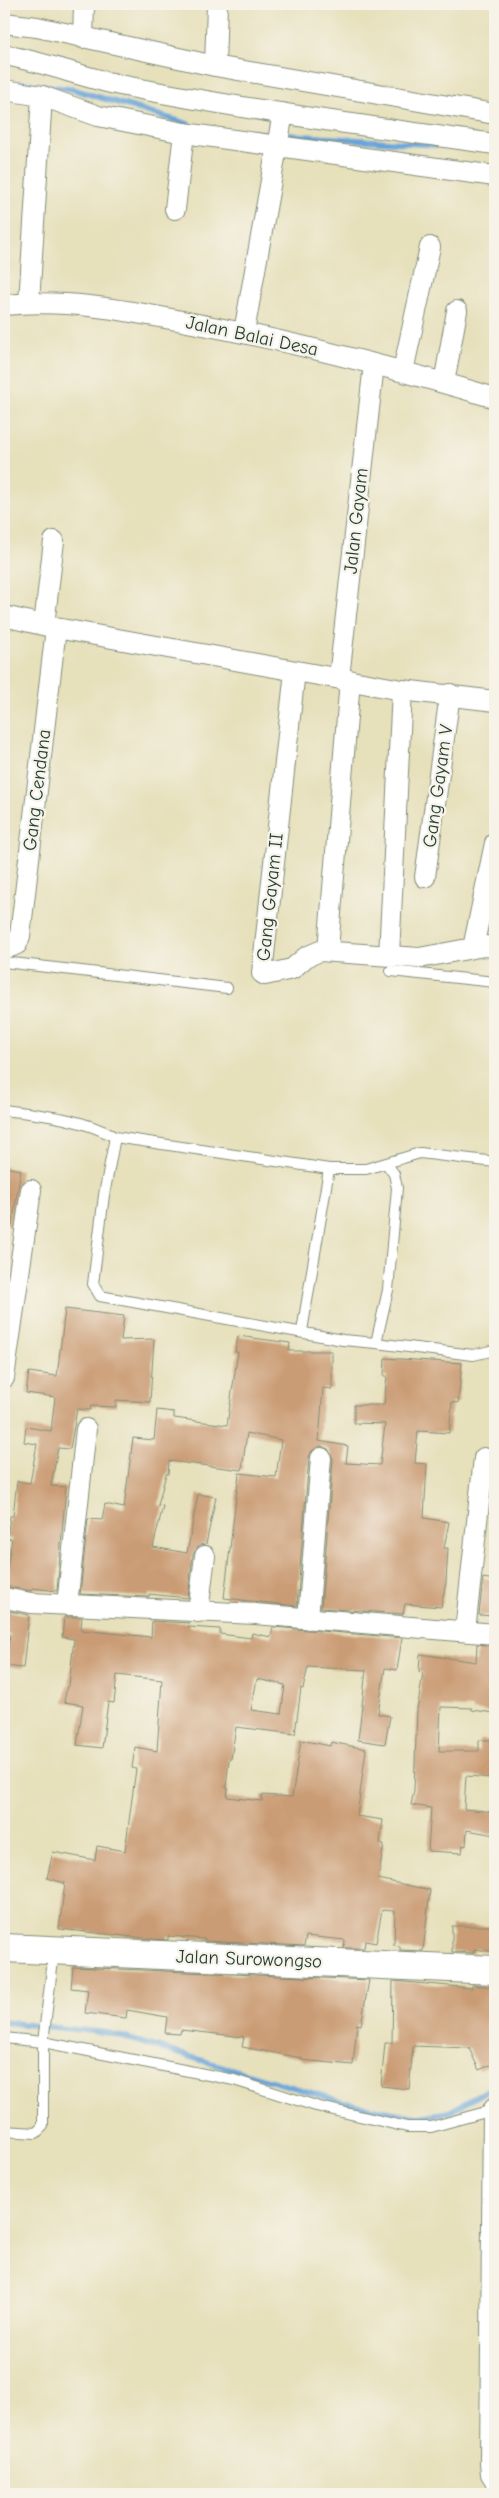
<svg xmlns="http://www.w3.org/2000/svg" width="499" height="2498" font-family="'Comic Neue',sans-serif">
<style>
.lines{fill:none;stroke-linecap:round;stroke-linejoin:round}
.stream{stroke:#68a4d9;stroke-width:5.5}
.building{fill:#ca9c75;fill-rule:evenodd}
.lane-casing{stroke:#828e78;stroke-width:12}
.street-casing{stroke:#828e78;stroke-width:22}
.secondary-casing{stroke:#828e78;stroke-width:30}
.lane{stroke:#fff;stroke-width:10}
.street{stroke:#fff;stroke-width:20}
.secondary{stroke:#fff;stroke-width:28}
.labels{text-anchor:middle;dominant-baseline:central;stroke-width:4.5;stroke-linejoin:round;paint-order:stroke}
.street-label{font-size:19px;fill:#1f3d34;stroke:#f7f3e8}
</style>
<rect width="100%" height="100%" fill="#f7f3e8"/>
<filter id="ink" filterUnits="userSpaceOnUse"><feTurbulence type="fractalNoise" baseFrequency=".02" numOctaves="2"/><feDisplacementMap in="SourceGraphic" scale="10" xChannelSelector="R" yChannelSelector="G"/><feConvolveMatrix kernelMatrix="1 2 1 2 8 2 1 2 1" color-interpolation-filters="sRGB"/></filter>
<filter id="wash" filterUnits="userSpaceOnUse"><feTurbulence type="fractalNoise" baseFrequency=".0096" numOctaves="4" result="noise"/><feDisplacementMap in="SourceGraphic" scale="20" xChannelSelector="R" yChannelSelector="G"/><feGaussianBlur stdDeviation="1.12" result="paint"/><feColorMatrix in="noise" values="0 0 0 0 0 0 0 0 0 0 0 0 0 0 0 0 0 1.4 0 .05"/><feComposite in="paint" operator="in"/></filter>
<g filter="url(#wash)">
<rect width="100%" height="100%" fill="#e6e0bb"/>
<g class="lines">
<path class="stream" d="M21,83L72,89L188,124
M247,132L435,145
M4,2022L109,2033L357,2106L418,2117L449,2112L495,2086"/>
</g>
<g id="blocks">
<path class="building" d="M4,1167L21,1170L12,1226L4,1225Z
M65,1309L124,1316L121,1340L154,1339L150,1402L116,1400V1407L91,1406L90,1410L77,1409L70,1449L58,1448L51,1486L66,1487L57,1591L32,1588V1591L4,1586L12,1539L7,1538L10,1516H13L17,1481L30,1483L37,1444L24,1442L26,1427L51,1431L55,1397L26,1393L29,1372L57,1376Z
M238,1336L290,1343L289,1351H332V1389L323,1388L319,1441L348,1446L346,1463L380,1465L385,1424L354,1423V1405H384L387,1376H384L385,1358L462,1363L458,1403L452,1402L449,1433L418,1431L415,1463L427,1464L424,1518L449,1522L444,1548H448L446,1582L441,1607L405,1604L403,1614L321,1608L333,1459L328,1449L321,1446L312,1451L309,1457L297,1606L224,1598L239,1473L276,1477L281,1440L247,1433L242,1470L169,1461L168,1474H166L158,1505L163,1506L153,1547L187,1553L198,1494L216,1497L206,1544L200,1545L193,1554L188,1598L149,1594V1597L80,1594L88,1519L102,1520L105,1504L124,1508L133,1438L154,1440L157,1410L174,1412V1418L227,1425L238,1352H235Z
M483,1578L495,1580V1616L479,1615Z
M4,1610L29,1615L23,1668L6,1666L10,1634L4,1633Z
M64,1617H82L81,1630L151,1637L152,1621L189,1623L188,1627L220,1629V1634L251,1638L252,1633L271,1637L273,1627L402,1638L397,1670L385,1668L378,1714L390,1716L385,1744L358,1740L366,1670L308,1667L303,1689L301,1688L295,1734L236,1727L231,1759H229L226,1788H228L227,1797L262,1801V1795L292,1797L301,1740L330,1746L331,1742L366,1749L357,1816L383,1820L380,1843L384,1844L378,1879L430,1890L423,1951L400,1950V1946L394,1945L395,1911L382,1910L376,1943L365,1941L364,1948H344L345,1940L306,1936L304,1946L204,1941L205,1939L168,1936V1940L152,1939L59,1929L65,1883L47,1878L53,1852L95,1860L97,1846L125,1851L136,1769L132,1768L135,1747L157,1751L162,1680L117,1675L114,1703L108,1702L102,1748L77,1745L83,1705L64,1702L67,1686H69L74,1639L62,1637ZM257,1679L285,1685L281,1714L251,1710Z
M477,1644L495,1646V1713L472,1710V1708L441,1707L439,1751H479V1740H495V1778L466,1776L464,1809L495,1812V1835L467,1830L466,1846L463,1845L462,1853L428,1851L431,1808L411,1805L414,1790L417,1710L423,1673L419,1672L420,1654L476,1662Z
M452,1926H495V1952L474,1949V1953L452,1952Z
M73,1967L369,1980L361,2025L357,2024L353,2065L301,2060L302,2058L242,2047L244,2037L181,2030L180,2034L165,2033L167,2017L127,2010L126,2018L85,2013L88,1990L71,1988Z
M393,1981L472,1988V1985L495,1987V2063L479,2070L469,2048L413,2046L409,2089L381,2086L385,2043H392Z"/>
</g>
</g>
<g filter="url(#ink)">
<use href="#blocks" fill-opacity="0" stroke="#828e78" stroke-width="1"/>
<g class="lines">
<g class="lane-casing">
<path id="lane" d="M4,962L227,988
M391,971L495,982
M4,1110C42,1115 81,1118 115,1137L329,1169H366L420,1153L495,1162
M115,1137L104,1195L93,1284L100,1296L343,1340L376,1343L388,1290L397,1188L394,1174L386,1163
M302,1331L329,1169
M376,1343L473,1355L495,1350
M4,2038L43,2042L234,2080L316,2106L407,2127H431L493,2110
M4,2131L36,2133L43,2126V2042L54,1952"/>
</g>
<g class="street-casing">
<path id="street" d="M4,23L37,27L215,66L495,114
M83,38L84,4
M4,55C45,62 84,78 125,86C247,110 371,127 495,144
M215,66L217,4
M4,90L42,96L98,116L184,133L495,176
M175,209L184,133
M29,303L42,96
M4,305C69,299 124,310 187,322C291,341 394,368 495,398
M244,332L283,113
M403,371L430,247
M444,383L457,311
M4,616L56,628L402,690L495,701
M44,625L54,541
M295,671L262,973L265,975L292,969L306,957L320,951L419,958L484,946L495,947
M339,678L374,364
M425,877L450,694
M4,946L10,947L17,944L20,936L56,628
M473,948L495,843
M328,950L350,680
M389,956L402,690
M4,1378L31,1190
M4,1598L31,1603L255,1614L495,1634
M67,1605L86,1429
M198,1612L205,1556
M308,1619L321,1458
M465,1631L484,1458
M495,2108L493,2110L490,2463L491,2474L495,2480"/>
</g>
<g class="secondary-casing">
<path id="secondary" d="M4,1948L495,1970"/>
</g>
<use href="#lane" class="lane"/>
<use href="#street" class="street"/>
<use href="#secondary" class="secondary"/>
</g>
</g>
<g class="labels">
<g class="street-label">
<text transform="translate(252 336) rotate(12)">Jalan Balai Desa</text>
<text transform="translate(356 521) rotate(-84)">Jalan Gayam</text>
<text transform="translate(438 786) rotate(-82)">Gang Gayam V</text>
<text transform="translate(37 790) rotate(-83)">Gang Cendana</text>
<text transform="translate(270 897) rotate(-84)">Gang Gayam II</text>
<text transform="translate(249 1959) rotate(2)">Jalan Surowongso</text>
</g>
</g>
<rect width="499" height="2498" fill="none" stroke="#f7f3e8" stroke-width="20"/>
</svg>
